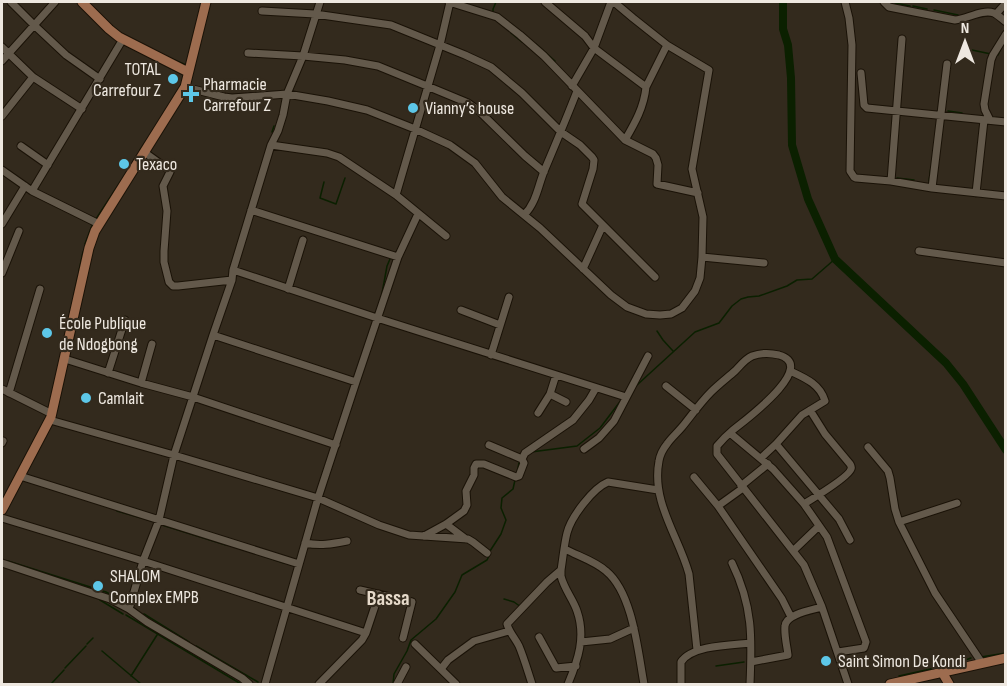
<svg xmlns="http://www.w3.org/2000/svg" width="1007" height="686" font-family="'Sofia Sans Condensed',sans-serif">
<style>
.lines{fill:none;stroke-linecap:round;stroke-linejoin:round}
.stream{stroke:#0b2000;stroke-width:1.5}
.river{stroke:#0b2000;stroke-width:8}
.minor-casing{stroke:#1a1207;stroke-width:9}
.major-casing{stroke:#1a1207;stroke-width:11}
.minor{stroke:#63594b;stroke-width:7}
.major{stroke:#9d6c4f;stroke-width:9}
.poi-dot{fill:#5dc7e8;stroke:#332a1d;stroke-width:2}
.labels{text-anchor:middle;dominant-baseline:central;stroke-width:4.5;stroke-linejoin:round;paint-order:stroke}
.poi-label{font-size:18px;fill:#eee8e0;stroke:#332a1d;text-anchor:start}
.quarter-label{font-size:21px;font-weight:bold;fill:#e6daca;stroke:#332a1d}
</style>
<rect width="100%" height="100%" fill="#332a1d"/>
<g class="lines">
<path class="stream" d="M895,3L910,6
M913,6L927,9
M934,10L958,15
M1005,12L1006,11
M493,13V9L496,2
M511,33L522,42
M536,44L555,61
M972,50L991,54
M997,55H998L1001,48
M165,56L186,65
M948,111L962,113
M272,132L274,126
M140,150L149,137
M897,178L914,180
M929,181L931,167
M324,182L320,198L336,204L345,178
M96,219L121,181
M85,244L93,223
M79,271L83,252
M74,295L78,276
M381,299L387,266L390,259
M657,331L663,340L673,351
M637,385L695,332L719,323L732,306L741,299L748,297L759,296L787,286L797,280L812,279L835,259
M531,452L577,446L600,428L622,399
M517,473L519,463
M117,511L152,521
M162,525L226,545
M490,551L501,534L506,520L501,508L502,498L513,489L515,480
M251,552L284,563
M8,561L106,592L126,603
M504,599L514,602L521,607
M100,600L123,614
M126,615L241,684H240
M146,618L144,614L189,642
M87,644L93,638
M196,646L258,682
M102,651L141,684
M981,657L1006,653
M716,666L744,662
M65,668L86,646
M937,668L957,663L971,658
M131,676L157,635
M899,676L935,668
M51,684L64,670
M393,684L394,674L407,651L411,640L436,619L455,592L462,575L487,560L489,556"/>
<path class="river" d="M783,2V29L788,45L791,78L792,145L808,199L835,259L946,363L963,384L1006,450"/>
<g class="minor-casing">
<path id="minor" d="M11,2L34,25L66,55L100,79
M449,2L497,17L520,35L544,56L625,140L653,154L656,158L658,165L657,184L698,193
M545,2L585,36L594,48L646,87C644,107 635,123 625,140
M845,2L849,18L852,45L850,171L854,177L856,178L891,181L932,188L1006,196
M884,2L889,7L955,20C967,19 982,9 994,13C998,15 1002,19 1006,22
M262,11L315,14L391,25L465,55L491,67L522,93L561,132L580,145L592,157L594,160L593,169L582,204L603,225
M996,14L1006,3
M2,47L33,77L82,109
M248,53L303,56L345,60L378,66L427,86L468,103L478,110L525,156L544,172
M2,61L55,2
M861,73L864,105L867,108L1006,122
M572,86L594,48L611,2
M185,87L224,97L232,98L287,94L328,101L367,110L415,129L450,145L475,163L502,197L540,228L611,295L627,307L646,314L660,315L671,314L682,308L695,291L700,278L702,257L703,217L692,169L709,70L667,45L633,18L614,2
M646,87L667,45
M2,116L33,77
M990,120L985,110L984,104L991,60L993,55L1006,34
M271,145L327,153L339,157L396,195L446,236
M21,146L48,165
M144,152L169,170L170,172L163,186L167,211L164,251V262L169,282L173,286H178L232,280
M2,170L32,191L99,224
M891,181L902,39
M932,188L947,64
M32,191L123,39
M976,193L984,120
M396,195L440,45L450,2
M251,210L398,257
M524,215C537,202 538,185 545,169C556,143 567,117 577,91
M2,224L25,186
M919,251L1006,263
M702,257L764,263
M583,269L603,225L655,277
M233,270L377,318L626,397
M2,273L19,231
M288,289L303,240
M461,310L500,325
M213,335L356,382
M491,355L509,297
M65,359L141,383L193,397L336,445
M108,373L125,320
M141,383L152,344
M666,386L696,410
M2,389L52,414
M9,393L40,289
M550,394L566,402
M538,413L550,394L556,375
M50,420L174,455L318,498L379,525L409,535L468,539L473,542L487,553
M730,433L773,469L804,504L827,537L866,642L864,648L838,652
M2,443L3,441
M776,444L839,519L850,540
M489,445L522,459
M868,447L888,471L890,478L895,509L899,522L935,593L982,663
M584,449L599,438L614,421L648,356
M761,458L776,444L802,415L825,401C820,384 805,378 790,371
M20,476L299,564
M694,477L718,506L782,599L791,617
M741,486L768,464
M804,504C812,499 849,477 851,469C852,467 851,466 850,464L825,434L810,410
M718,506L743,488
M2,518L143,561L366,633
M899,522L957,503
M446,524L466,539
M424,536L446,524L464,511L467,505L466,491L474,475V468L476,464H484L516,477L519,476L524,463L522,459L525,453L573,420L589,400L596,388
M305,543C320,546 332,544 347,541
M565,549C578,556 595,561 606,571C633,593 638,652 644,684
M794,550L819,526
M2,563L110,599L129,609L147,622L242,678L249,684
M732,563C753,606 752,638 750,684
M360,590L412,602L403,638
M129,609L143,561L159,520L174,455L213,335L232,280L233,270L271,145L278,131L283,115L287,94L303,56L320,2
M539,637L556,668L576,666
M581,642L610,639L634,628
M415,644L456,684
M697,650L689,574C679,537 651,502 659,461C660,455 663,449 667,444C671,438 677,433 682,427C691,416 700,403 711,392C718,385 727,378 735,371C740,366 745,359 752,356C760,353 771,353 779,355C819,366 744,421 733,430C727,435 722,440 717,446V454L804,565L822,607L848,684
M751,662L788,655C787,646 784,635 785,626C786,614 812,610 822,607
M441,669L448,660L474,641L509,631
M265,684L318,498L356,382L398,257L418,214
M319,684L362,640L366,633L379,594
M397,684L406,667
M532,684C528,672 524,658 519,646C515,638 509,632 507,624L547,582L561,570
M568,684C578,660 586,637 577,611C573,599 564,589 561,576V570C563,558 564,545 567,533C571,517 593,488 608,482L658,490
M681,684V662C692,645 732,645 750,643"/>
</g>
<g class="major-casing">
<path id="major" d="M82,2L109,29L119,37L188,72
M2,510L51,417L89,248L95,231L185,87L206,2
M942,672L949,684
M890,684L1006,658"/>
</g>
<use href="#minor" class="minor"/>
<use href="#major" class="major"/>
</g>
<g class="poi-dot">
<circle cx="173" cy="79" r="6"/>
<path d="M188 85h6v6h6v6h-6v6h-6v-6h-6v-6h6z"/>
<circle cx="413" cy="108" r="6"/>
<circle cx="124" cy="164" r="6"/>
<circle cx="47" cy="333" r="6"/>
<circle cx="86" cy="398" r="6"/>
<circle cx="98" cy="586" r="6"/>
<circle cx="826" cy="661" r="6"/>
</g>
<g class="labels">
<g class="poi-label">
<text x="161" y="69" text-anchor="end">TOTAL<tspan x="161" dy="21">Carrefour Z</tspan></text>
<text x="203" y="84">Pharmacie<tspan x="203" dy="21">Carrefour Z</tspan></text>
<text x="425" y="108">Vianny’s house</text>
<text x="136" y="164">Texaco</text>
<text x="59" y="323">École Publique<tspan x="59" dy="21">de Ndogbong</tspan></text>
<text x="98" y="398">Camlait</text>
<text x="110" y="576">SHALOM<tspan x="110" dy="21">Complex EMPB</tspan></text>
<text x="838" y="661">Saint Simon De Kondi</text>
</g>
<g class="quarter-label">
<text x="388" y="598">Bassa</text>
</g>
</g>
<rect width="1007" height="686" fill="none" stroke="#eee8e0" stroke-width="6"/>
<g transform="translate(965 42)" stroke="#332a1d" stroke-width="4.5" paint-order="stroke">
<path d="M0-4.5L10 22L0 15L-10 22Z" fill="#eee8e0"/>
<text y="-9" font-size="16" font-weight="bold" text-anchor="middle" fill="#eee8e0">N</text>
</g>
</svg>
